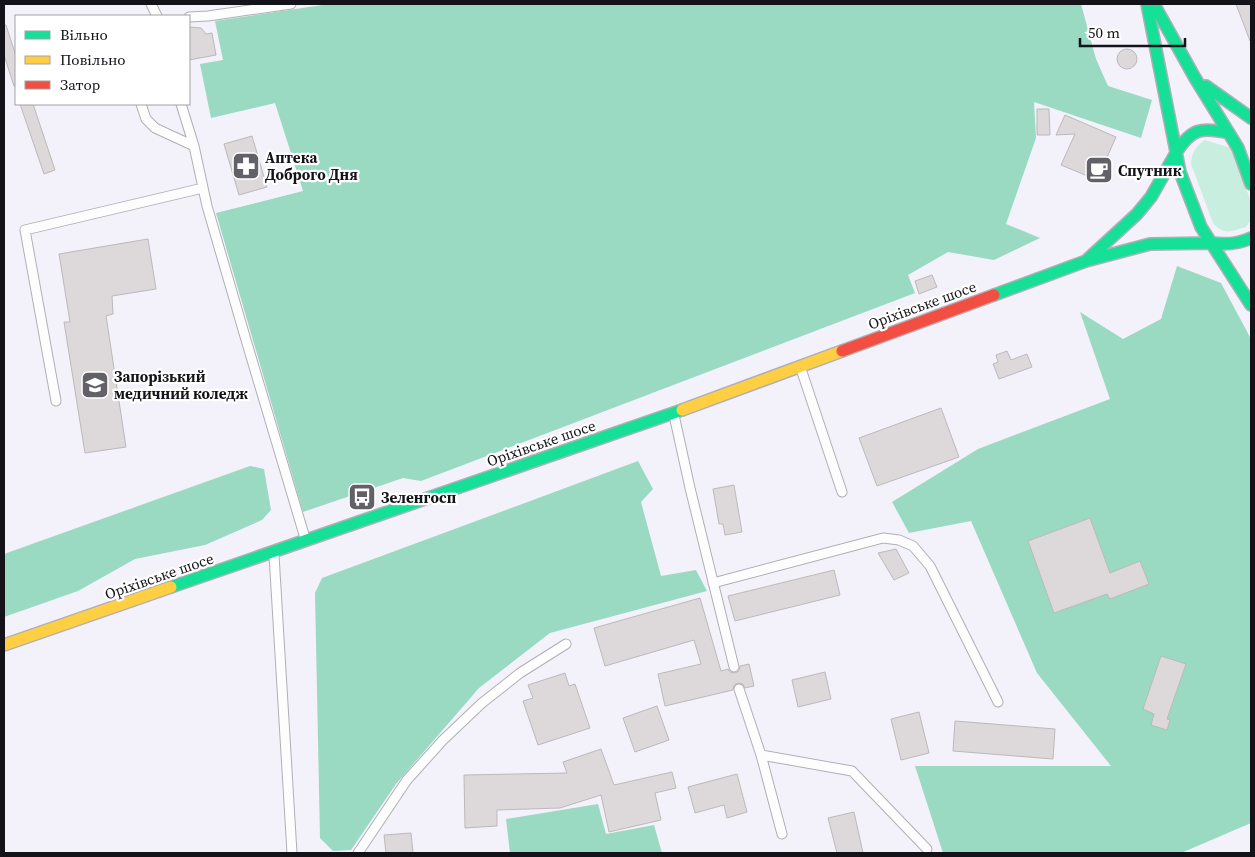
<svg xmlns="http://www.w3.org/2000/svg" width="1255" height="857" font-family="'Source Serif 4',serif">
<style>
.green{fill:#c7eede}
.forest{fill:#9ad9c2}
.building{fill:#ddd9da;stroke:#bcb9ba}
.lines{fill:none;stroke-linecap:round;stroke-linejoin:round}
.lane-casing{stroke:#b1afb6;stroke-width:11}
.fast-casing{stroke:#b1afb6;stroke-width:14}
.slow-casing{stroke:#b1afb6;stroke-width:14}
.jam-casing{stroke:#b1afb6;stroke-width:14}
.lane{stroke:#fdfdfe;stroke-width:9}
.fast{stroke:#16e098;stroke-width:11}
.slow{stroke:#ffcf43;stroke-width:11}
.jam{stroke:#f24e42;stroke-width:11}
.labels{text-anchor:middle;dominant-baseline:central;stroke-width:4.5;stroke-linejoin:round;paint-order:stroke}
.poi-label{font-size:15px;font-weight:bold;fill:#15131a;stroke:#fff;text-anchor:start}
.street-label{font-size:15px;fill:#15131a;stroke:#fff}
</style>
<rect width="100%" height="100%" fill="#f3f2fa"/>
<path class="green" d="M1205,140L1231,148L1251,202V220L1246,227C1231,231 1225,236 1213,223L1191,164C1192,152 1195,147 1205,140Z"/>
<path class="forest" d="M329,4H1081L1096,59L1108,86L1152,100L1141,138L1034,102L1036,138L1006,224L1040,238L994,260L948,252L908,275L915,293L421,481L403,478L303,512L216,213L303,191L275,103L211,118L200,64L223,60L215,21Z
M1177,266L1221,283L1251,339V823L1181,853H943L915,766H1111L1037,673L971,521L909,533L892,502L978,449L1110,399L1080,312L1123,339L1161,319Z
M638,461L653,489L641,502L661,576L696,570L707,591L550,633L479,688L396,784L351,850L333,851L320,838L315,593L322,578Z
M250,466L264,469L271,510L262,520L205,545L135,559L78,591L4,617V554Z
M598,804L606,834L654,825L662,853H510L506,819Z"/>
<path class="building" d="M1236,4H1251V41H1250Z
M4,25H6L16,56V86H14L4,55Z
M189,27L201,28L206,34L212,33L216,55L189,60Z
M1117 59a10 10 0 1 1 20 0a10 10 0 1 1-20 0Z
M20,104H33L55,170L44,174Z
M1037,109H1049L1050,135H1037Z
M1065,115L1116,137L1097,180L1061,165L1075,134L1056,135Z
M252,136L267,187L239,195L224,144Z
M148,239L156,289L112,296L113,314L106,316L126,447L85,453L64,322H70L59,254Z
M932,275L937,287L919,294L915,281Z
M1007,351L1011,360L1027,354L1032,367L999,379L993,364L998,362L996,355Z
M941,408L959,457L877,486L859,438Z
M734,485L742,532L725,535L723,524H719L713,489Z
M1090,518L1110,573L1140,561L1149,584L1110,599L1107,594L1054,613L1028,541Z
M896,549L909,573L894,580L878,553Z
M834,570L840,595L735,621L728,596Z
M700,598L721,671L728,669L730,672L735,673L739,671L740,666L749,664L754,686L745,688L743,684L738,683L734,685L733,690L665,706L658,674L701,664L694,640L605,666L594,628Z
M1161,656L1186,664L1167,719L1170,720L1167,730L1151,725L1154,714L1143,709Z
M825,672L831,699L798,707L792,680Z
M565,673L569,686L575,684L590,728L538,745L523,701L533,698L528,685Z
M657,706L669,740L635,752L623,718Z
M919,712L929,753L901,760L891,719Z
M955,721L1055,729L1053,759L953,751Z
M601,749L614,785L672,772L676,788L655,793L661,820L609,832L601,795L560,808L497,810V826L465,828L464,775L567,773L563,762Z
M737,774L747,812L727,818L724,805L695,813L688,787Z
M854,812L863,853H837L828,818Z
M411,833L413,853H386L384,835Z"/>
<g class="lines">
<g class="lane-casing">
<path id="lane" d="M151,4L157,16
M189,17L208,16L291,4
M141,104L146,119L155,128L194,146
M181,104L194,146L207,206L246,340L305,538
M801,369L842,492
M56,401L25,230L203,188
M674,415L690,488L734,667
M274,555L292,853
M713,583L883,538L899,540L913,546L930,566L998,702
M739,689L761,755L782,834
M761,755L852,771L927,849
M358,853L407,780L443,740L482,703L520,673L566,644"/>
</g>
<g class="fast-casing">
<path id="fast" d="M1147,4L1180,172L1201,227L1251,305
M1156,8L1195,78L1238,148L1251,184
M1206,86L1251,118
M1176,153C1191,128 1202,127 1229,133
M1212,243C1226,245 1238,244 1251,238
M1088,259L1137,214L1151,197L1176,153
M994,295L1086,261L1150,244L1212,243
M171,587L682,410"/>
</g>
<g class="slow-casing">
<path id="slow" d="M682,410L842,351
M4,645L171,587"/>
</g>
<g class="jam-casing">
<path id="jam" d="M842,351L994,295"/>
</g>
<use href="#lane" class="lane"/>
<use href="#fast" class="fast"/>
<use href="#slow" class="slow"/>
<use href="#jam" class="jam"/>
</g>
<defs>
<g id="pharmacy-square" transform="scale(1.4375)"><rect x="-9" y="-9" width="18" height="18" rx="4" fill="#636168" stroke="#fff"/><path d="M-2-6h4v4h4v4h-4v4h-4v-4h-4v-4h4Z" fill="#fff"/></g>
<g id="cafe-square" transform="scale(1.4375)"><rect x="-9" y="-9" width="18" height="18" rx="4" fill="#636168" stroke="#fff"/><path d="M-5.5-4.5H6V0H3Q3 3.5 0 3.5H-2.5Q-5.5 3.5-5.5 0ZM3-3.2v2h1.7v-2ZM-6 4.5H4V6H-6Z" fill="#fff"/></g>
<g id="university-square" transform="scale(1.4375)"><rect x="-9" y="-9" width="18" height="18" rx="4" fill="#636168" stroke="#fff"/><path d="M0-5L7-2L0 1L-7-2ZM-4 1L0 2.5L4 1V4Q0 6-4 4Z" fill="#fff"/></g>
<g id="bus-square" transform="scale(1.4375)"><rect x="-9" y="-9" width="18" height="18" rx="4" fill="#636168" stroke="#fff"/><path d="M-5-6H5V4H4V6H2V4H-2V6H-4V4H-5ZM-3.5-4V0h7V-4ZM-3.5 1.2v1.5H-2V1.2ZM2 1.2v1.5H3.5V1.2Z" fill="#fff"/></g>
</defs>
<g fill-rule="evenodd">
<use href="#pharmacy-square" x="246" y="166"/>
<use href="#cafe-square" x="1099" y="170"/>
<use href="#university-square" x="95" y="385"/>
<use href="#bus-square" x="362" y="497"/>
</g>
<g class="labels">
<g class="poi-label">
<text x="265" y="157">Аптека<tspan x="265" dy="17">Доброго Дня</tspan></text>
<text x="1118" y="170">Спутник</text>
<text x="114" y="376">Запорізький<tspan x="114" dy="17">медичний коледж</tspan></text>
<text x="381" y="497">Зеленгосп</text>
</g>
<g class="street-label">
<text transform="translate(922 305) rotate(-20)">Оріхівське шосе</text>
<text transform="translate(541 443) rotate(-19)">Оріхівське шосе</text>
<text transform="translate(159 576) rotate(-19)">Оріхівське шосе</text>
</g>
</g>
<rect width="1255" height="857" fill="none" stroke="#15131a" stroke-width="10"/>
<rect x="15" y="15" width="175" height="90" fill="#ffffff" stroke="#a1a1a3"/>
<rect x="25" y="31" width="25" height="8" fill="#16e098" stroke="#a1a1a3"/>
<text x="60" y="40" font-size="15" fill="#15131a">Вільно</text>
<rect x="25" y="56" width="25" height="8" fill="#ffcf43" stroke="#a1a1a3"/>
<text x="60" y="65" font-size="15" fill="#15131a">Повільно</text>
<rect x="25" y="81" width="25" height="8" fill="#f24e42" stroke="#a1a1a3"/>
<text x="60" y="90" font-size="15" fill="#15131a">Затор</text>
<path d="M1080 38v8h105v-8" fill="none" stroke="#15131a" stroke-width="2.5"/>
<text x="1088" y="38" font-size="15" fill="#15131a" stroke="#ffffff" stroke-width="4" paint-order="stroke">50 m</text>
</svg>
